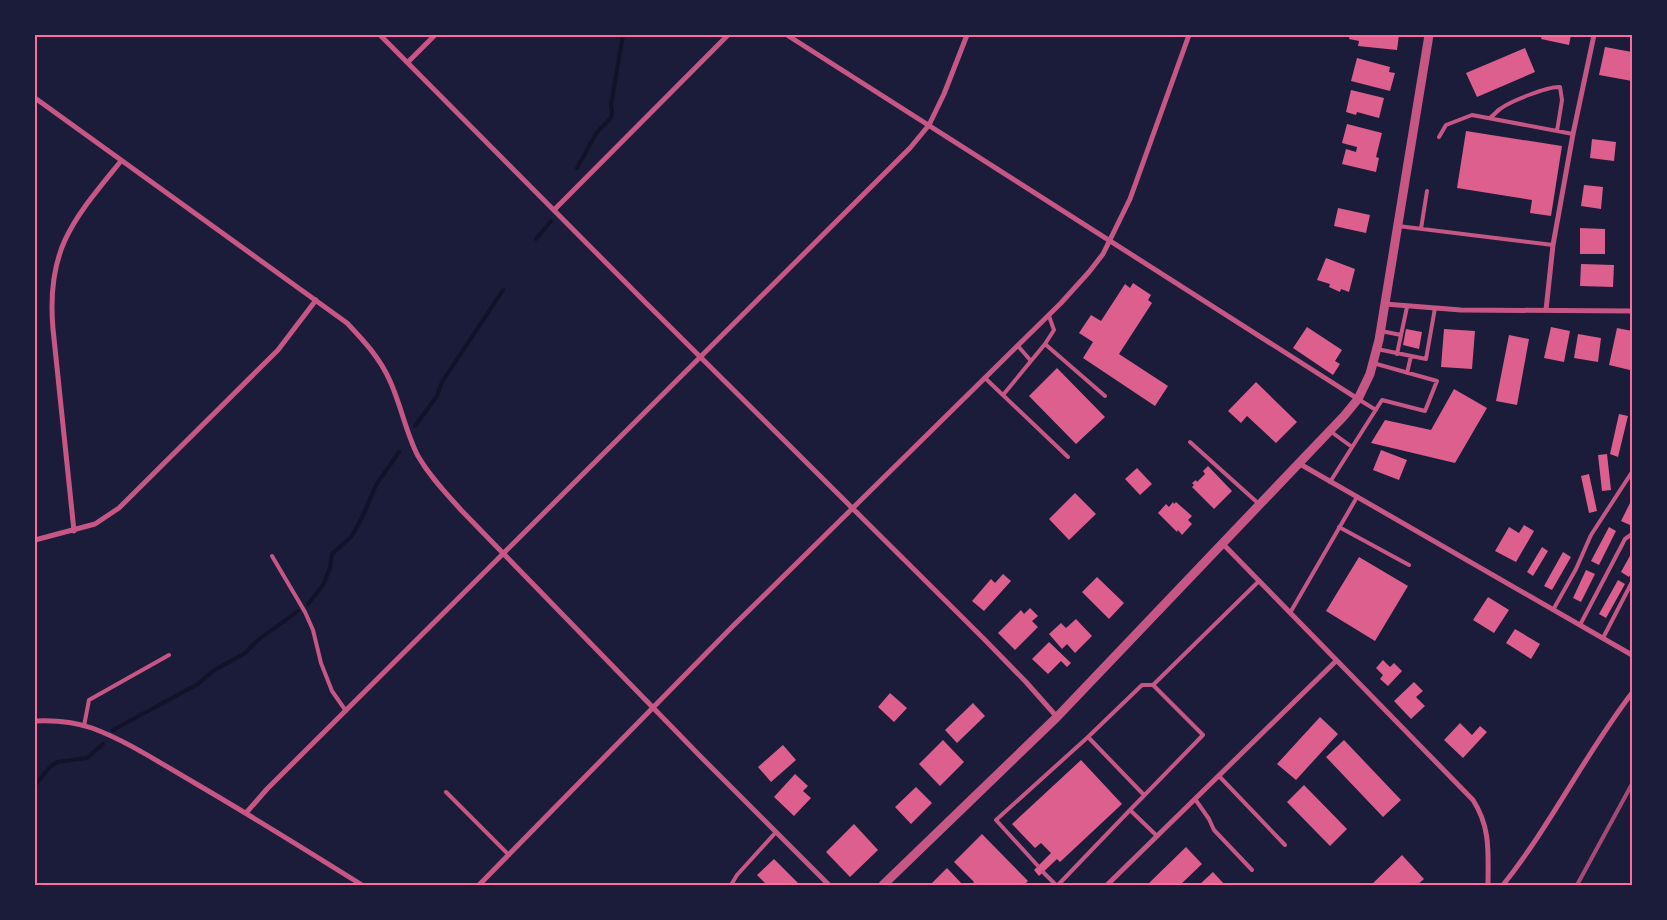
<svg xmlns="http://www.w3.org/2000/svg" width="1667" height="920" font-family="Poppins,sans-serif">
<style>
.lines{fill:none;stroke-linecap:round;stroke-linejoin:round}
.stream{stroke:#12122b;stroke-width:4}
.building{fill:#dd5f8e}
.service{stroke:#c65784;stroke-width:4}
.minor{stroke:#c65784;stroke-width:5}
.tertiary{stroke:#c65784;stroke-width:9}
.rail{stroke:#a44b75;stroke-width:4}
.neatline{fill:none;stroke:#ff6b9d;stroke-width:2}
</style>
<rect width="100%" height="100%" fill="#1b1b3a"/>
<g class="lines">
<path class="stream" d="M577,168L597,132L611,118L612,112L611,105L623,35
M536,239L551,221
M415,426L437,396L442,382L503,290
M308,604L323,585L330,568L332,554L351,537L362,518L376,485L399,452
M113,730L198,684L213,671L245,653L258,640L298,611
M35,785L50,767L57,762L87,758L103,744"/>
</g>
<path class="building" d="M1350,35H1399L1397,50L1358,46L1359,41L1349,39Z
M1542,35H1571L1569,45L1541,39Z
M1605,47L1632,52V81L1599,75Z
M1525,48L1535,72L1477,97L1466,73Z
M1357,58L1390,67L1389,72L1395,73L1390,91L1351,81Z
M1351,90L1384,98L1379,118L1357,112L1356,115L1346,112Z
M1347,124L1382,133L1376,157L1379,158L1376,172L1342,164L1346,149L1356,152L1357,147L1342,143Z
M1466,131L1562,146L1551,216L1530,213L1532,200L1457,188Z
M1592,139L1616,142L1614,161L1590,158Z
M1584,185L1603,187L1601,209L1581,206Z
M1338,208L1370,215L1366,233L1334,226Z
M1580,228L1605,229V254H1580Z
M1326,258L1355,269L1349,292L1341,289L1340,292L1329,287L1330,284L1317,280Z
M1581,264L1614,265L1613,287L1580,286Z
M1133,283L1151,295L1148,300L1152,303L1119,354L1168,386L1155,406L1083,358L1093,342L1079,333L1091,315L1101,321L1125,284L1130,288Z
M1307,327L1342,350L1335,361L1340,364L1333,375L1293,348Z
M1551,327L1570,331L1564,362L1544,358Z
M1617,328L1632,331V362L1630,370L1609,365Z
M1406,329L1422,332L1419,349L1403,345Z
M1444,329L1475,331L1472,369L1441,367Z
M1578,334L1601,338L1598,362L1574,358Z
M1509,335L1529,339L1517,405L1496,401Z
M1057,368L1105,417L1076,444L1029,396Z
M1256,382L1297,422L1276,443L1247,416L1241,423L1228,411Z
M1454,389L1487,408L1455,463L1371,443L1385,420L1431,430Z
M1619,414L1628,416L1618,457L1610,454Z
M1381,450L1407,460L1399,480L1373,470Z
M1607,454L1611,490L1602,491L1598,455Z
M1208,466L1232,491L1214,509L1192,487L1194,485L1192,483L1196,480L1197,482L1205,474L1203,471Z
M1137,468L1152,484L1140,495L1125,479Z
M1589,474L1597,511L1589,513L1581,476Z
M1075,493L1096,514L1069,540L1049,519Z
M1632,499V520L1630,525L1621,521Z
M1173,502L1174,504L1176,502L1192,516L1188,520L1192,524L1182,535L1178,530L1177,532L1158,513L1166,504L1169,507Z
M1524,525L1534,531L1516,562L1495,551L1509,527L1519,533Z
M1609,527L1616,531L1599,565L1591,561Z
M1542,547L1548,551L1533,576L1527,572Z
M1563,552L1571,557L1552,590L1544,586Z
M1632,552V572L1629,577L1621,572Z
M1359,557L1408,586L1375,641L1326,611Z
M1586,570L1595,574L1581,602L1573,598Z
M1003,574L1011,581L984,611L972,601L991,579L995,583Z
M1097,577L1124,603L1109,619L1082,592Z
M1618,580L1625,584L1606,618L1599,614Z
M1488,597L1509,610L1494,633L1473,620Z
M1030,608L1038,616L1032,621L1038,627L1015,650L998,633L1021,610L1024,614Z
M1076,619L1092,636L1075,653L1067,644L1062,649L1049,634L1061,623L1066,628Z
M1515,629L1540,644L1531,659L1506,643Z
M1049,642L1071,663L1067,667L1061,661L1048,674L1032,659Z
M1383,660L1390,667L1394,663L1402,671L1388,686L1380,679L1383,675L1376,668Z
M1414,682L1423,691L1416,697L1425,706L1411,719L1394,701Z
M890,693L907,708L894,722L878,707Z
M973,703L985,716L957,743L945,730Z
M1320,717L1338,734L1296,780L1277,764Z
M1460,723L1472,735L1480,726L1487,732L1463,758L1444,740Z
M943,740L964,762L940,786L919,764Z
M1344,740L1401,800L1383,817L1326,757Z
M783,745L796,760L771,782L758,767Z
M1081,760L1122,804L1060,862L1057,859L1039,876L1034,870L1051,853L1041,843L1035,848L1012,824Z
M795,774L808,786L803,791L811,798L794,816L774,797Z
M1304,785L1347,829L1330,846L1287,802Z
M916,787L932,803L911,824L895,807Z
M854,824L878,850L850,877L826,852Z
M982,834L1028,881L1024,885H971L974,882L954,862Z
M1186,847L1202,864L1180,885H1147Z
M1402,855L1424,879L1417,885H1371Z
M774,859L800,885H767L757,875Z
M947,868L963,885H930Z
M1213,872L1225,885H1199Z"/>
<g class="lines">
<path class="service" d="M1491,117C1494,115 1497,111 1500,109C1509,102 1548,86 1560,87L1562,100L1557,131
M1439,137L1446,125L1472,115L1573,134
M1398,226L1553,245
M1421,229L1427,191
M1381,331L1401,335
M1045,344L1054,330L1049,316
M1018,346L1031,361
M1377,349L1426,359L1435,308
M1397,354L1407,307
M1407,373L1411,356
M985,378L1068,457
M1003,395L1045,344L1105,396
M1358,399L1376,410
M1330,431L1352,447
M1190,442L1259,504
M1330,482L1382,400L1425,411L1437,381L1373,363
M1339,527L1409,565
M272,556L305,612L313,630L321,663L332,691L346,711
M1553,610L1576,569L1591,535L1632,472
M1290,613L1357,497
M1580,625L1625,539L1632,534
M1603,638L1632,582
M84,726L89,700L169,655
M1088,737L1144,795
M1219,776L1285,845
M446,792L509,855
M1195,799L1209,819L1214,830L1252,870
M1130,810L1203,735L1153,685L1259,581
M1038,866L996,820L1088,737L1142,685H1153
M1043,872L1056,885
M731,885L737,875L776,832
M1058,885L1130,810L1157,836"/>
<path class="minor" d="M380,35L646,303L984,639L1026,682L1057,717
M787,35L1358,399
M408,62L435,35
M35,98L347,323C364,341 380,358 390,381C401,405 406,433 418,456C430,477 446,493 461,510L701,757L829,885
M554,210L728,35
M1385,304L1461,310L1632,311
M1546,310L1553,245L1573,134L1594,35
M1300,464L1632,655
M74,531L53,329C46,249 73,220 121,161
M35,540L95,524L119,508L278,350L316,300
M1223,544L1473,800C1491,828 1488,853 1488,885
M35,721C54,720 74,722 92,728C127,741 160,763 193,782C250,815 306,850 362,885
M246,813L267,789L910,148L929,125L944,94L967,35
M479,885L733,626L1061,303L1089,272L1103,254L1130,199L1189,35
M1107,885L1336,661
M1503,885C1551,825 1585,754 1632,693"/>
<path class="tertiary" d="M883,885L1057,717L1344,416L1358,399L1370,374L1379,340L1429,35"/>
<path class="rail" d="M1577,885L1632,784"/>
</g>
<rect width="1667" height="920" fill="none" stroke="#1b1b3a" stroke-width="72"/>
<rect x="36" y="36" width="1595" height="848" class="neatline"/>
</svg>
